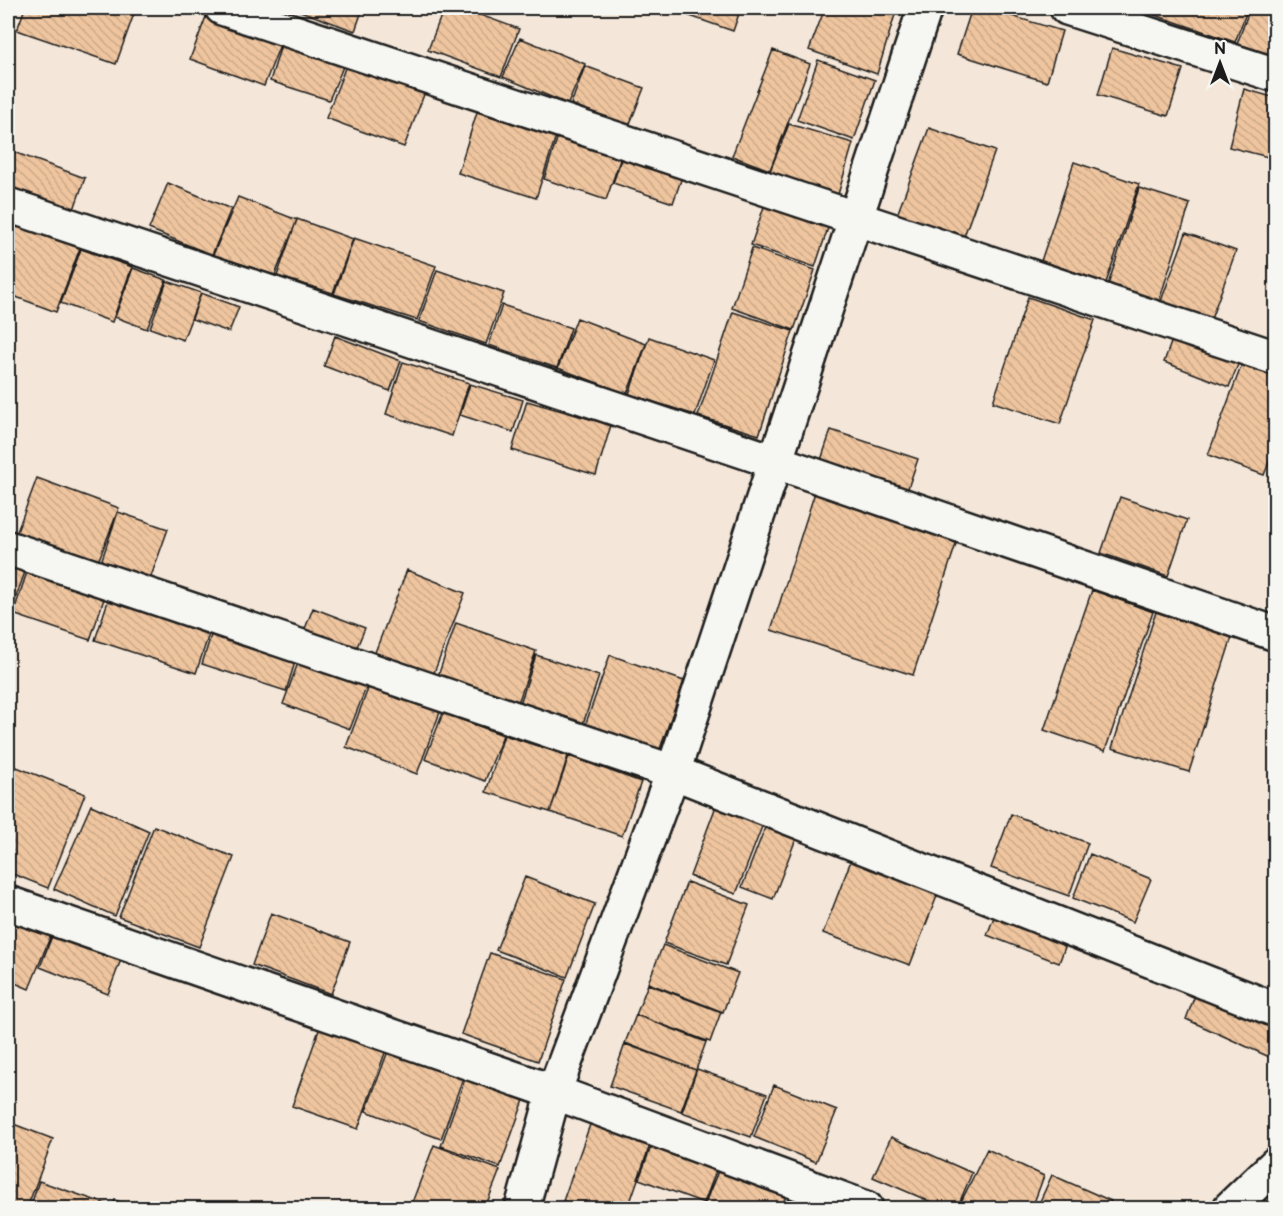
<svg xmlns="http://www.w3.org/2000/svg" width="1283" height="1216" font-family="'Balsamiq Sans',sans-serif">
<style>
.building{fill:url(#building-back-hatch);stroke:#1c1c1c;stroke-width:1.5}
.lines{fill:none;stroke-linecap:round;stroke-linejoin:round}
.minor-casing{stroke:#1c1c1c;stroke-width:38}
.minor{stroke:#f6f6f2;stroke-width:33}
</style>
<defs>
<pattern id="building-back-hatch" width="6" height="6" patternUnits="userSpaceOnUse" patternTransform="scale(1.5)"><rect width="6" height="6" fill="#efc59f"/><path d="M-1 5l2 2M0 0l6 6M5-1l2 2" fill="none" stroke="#cca988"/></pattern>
</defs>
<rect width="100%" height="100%" fill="#f4e7d9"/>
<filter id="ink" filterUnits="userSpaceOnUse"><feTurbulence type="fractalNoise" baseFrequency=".0167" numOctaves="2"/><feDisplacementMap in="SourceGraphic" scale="12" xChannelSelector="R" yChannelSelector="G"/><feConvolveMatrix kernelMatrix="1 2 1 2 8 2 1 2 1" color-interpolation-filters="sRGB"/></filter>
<g filter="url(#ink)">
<path class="building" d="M25,8H136L116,64L17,30Z
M292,8H363L355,31Z
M444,8H461L519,29L501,77L428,50Z
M667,8H741L733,31Z
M825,8H897L877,74L809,50Z
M972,8H985L1062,31L1047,82L957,54Z
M1136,8H1156L1154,14Z
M1157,8H1248L1235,42L1155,15Z
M1250,8H1276V57L1237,44Z
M207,14L281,42L264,86L190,59Z
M520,38L585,64L568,104L503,77Z
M282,42L345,62L329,100L270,81Z
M1112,48L1183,69L1168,116L1098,95Z
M773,50L810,64L770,170L732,156Z
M818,60L875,80L854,140L797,120Z
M347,63L425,92L404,147L326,118Z
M585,66L644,88L629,126L571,104Z
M1244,89L1276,98V159L1229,147Z
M477,112L556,136L536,198L458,173Z
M789,124L853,143L837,198L770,171Z
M929,128L995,151L963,239L897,215Z
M558,136L621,157L606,200L544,179Z
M8,150L85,178L72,215L8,191Z
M622,157L682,177L673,203L613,183Z
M1074,162L1139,184L1106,283L1041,261Z
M168,183L231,209L212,255L149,229Z
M1139,188L1190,204L1159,301L1108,285Z
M238,197L297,220L275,275L213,255Z
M767,198L831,219L815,267L751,245Z
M297,219L353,239L333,293L277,276Z
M13,223L80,248L56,312L8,294V237Z
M1186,233L1236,251L1211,319L1161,301Z
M354,238L436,266L417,320L334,294Z
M752,248L815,270L794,330L732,308Z
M81,249L132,267L112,322L61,303Z
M133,268L166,280L147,329L115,317Z
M437,270L504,293L486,344L419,321Z
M167,281L201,293L183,340L150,328Z
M201,293L239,307L229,332L192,319Z
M1028,297L1095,320L1060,424L993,402Z
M502,305L571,328L557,368L489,345Z
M733,312L793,331L759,435L698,416Z
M577,318L646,344L627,394L558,368Z
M335,336L401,361L390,391L324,366Z
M649,337L714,360L695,415L629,394Z
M1173,337L1239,362L1229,387L1164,362Z
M403,362L469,383L452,436L386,414Z
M1242,364L1276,376V445L1264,475L1208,455Z
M470,384L523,400L513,432L460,415Z
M527,401L611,425L596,475L512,450Z
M831,430L918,459L907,491L820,463Z
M37,478L119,508L96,567L15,537Z
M815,492L958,538L913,675L771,630Z
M1120,497L1187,520L1168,576L1101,553Z
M118,512L168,529L148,585L99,568Z
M8,563L26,569L10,614L8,613Z
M28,569L105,596L90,640L13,614Z
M407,570L465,593L430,683L372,660Z
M1092,590L1153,612L1105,751L1044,730Z
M109,598L210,631L196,673L95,640Z
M313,608L365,628L354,654L303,634Z
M1156,612L1232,637L1189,772L1112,748Z
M456,623L536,651L515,712L435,685Z
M212,632L296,659L286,691L202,664Z
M536,655L599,676L580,733L517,713Z
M610,655L684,681L656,760L582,734Z
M299,660L367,685L350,729L283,704Z
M369,686L440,712L417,774L346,747Z
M443,713L503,735L485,781L425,759Z
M504,735L568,756L550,812L486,792Z
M569,756L641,782L622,836L550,812Z
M14,766L85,794L48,888L8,872V783Z
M91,805L149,831L115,916L54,889Z
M716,806L763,824L736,894L690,876Z
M1011,814L1088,843L1069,896L991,868Z
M766,825L797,836L773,899L742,887Z
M154,826L234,857L199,947L119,917Z
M1090,854L1151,879L1133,922L1073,898Z
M852,858L939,891L910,965L823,933Z
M525,877L595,904L567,977L496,950Z
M687,882L749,905L726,965L664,943Z
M996,912L1068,939L1059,963L987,935Z
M271,913L350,942L331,994L252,965Z
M8,914L53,930L29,989L8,980Z
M54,931L122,957L108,994L40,967Z
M663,945L738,973L723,1012L648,983Z
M490,953L566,979L538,1061L461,1034Z
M1200,982L1276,1011V1060L1186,1019Z
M648,984L721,1012L710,1042L636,1015Z
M636,1015L706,1042L696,1070L625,1043Z
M320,1027L386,1050L358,1129L292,1106Z
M625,1044L696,1070L681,1111L610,1086Z
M388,1051L463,1078L441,1139L366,1111Z
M697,1069L767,1094L751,1137L682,1112Z
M465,1079L524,1100L500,1167L441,1146Z
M774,1085L837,1110L816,1162L754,1137Z
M592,1119L652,1139L628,1208H587L563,1201Z
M8,1122L53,1139L27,1208H8Z
M891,1137L972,1173L957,1208H945L873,1177Z
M654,1139L719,1163L704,1203L639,1179Z
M434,1145L500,1170L485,1208H410Z
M987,1149L1044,1176L1032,1208H958Z
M721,1164L788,1191L781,1208H703Z
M1052,1175L1111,1201L1108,1208H1037Z
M39,1181L109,1205L108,1208H30Z
M1276,1189V1208H1257Z
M791,1191L837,1208H784Z
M115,1200L138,1208H112Z
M563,1202L583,1208H560Z"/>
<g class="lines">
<g class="minor-casing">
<path id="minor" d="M222,8L1276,358
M1067,8L1276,75
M8,205L776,462L1276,634
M8,548L673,772L1276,1010
M8,903L554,1092L866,1208
M522,1208L554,1092L673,772L925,8
M1230,1208L1276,1164"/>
</g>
<use href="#minor" class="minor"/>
</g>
</g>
<rect width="1283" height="1216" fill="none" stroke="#f6f6f2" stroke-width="30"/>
<rect x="15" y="15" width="1253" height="1186" fill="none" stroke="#1c1c1c" stroke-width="2" filter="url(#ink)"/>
<g transform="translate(1220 63)" stroke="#f6f6f2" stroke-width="4.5" paint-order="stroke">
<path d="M0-4.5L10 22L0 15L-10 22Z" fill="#1c1c1c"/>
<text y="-9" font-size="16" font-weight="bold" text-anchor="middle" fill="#1c1c1c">N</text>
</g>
</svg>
